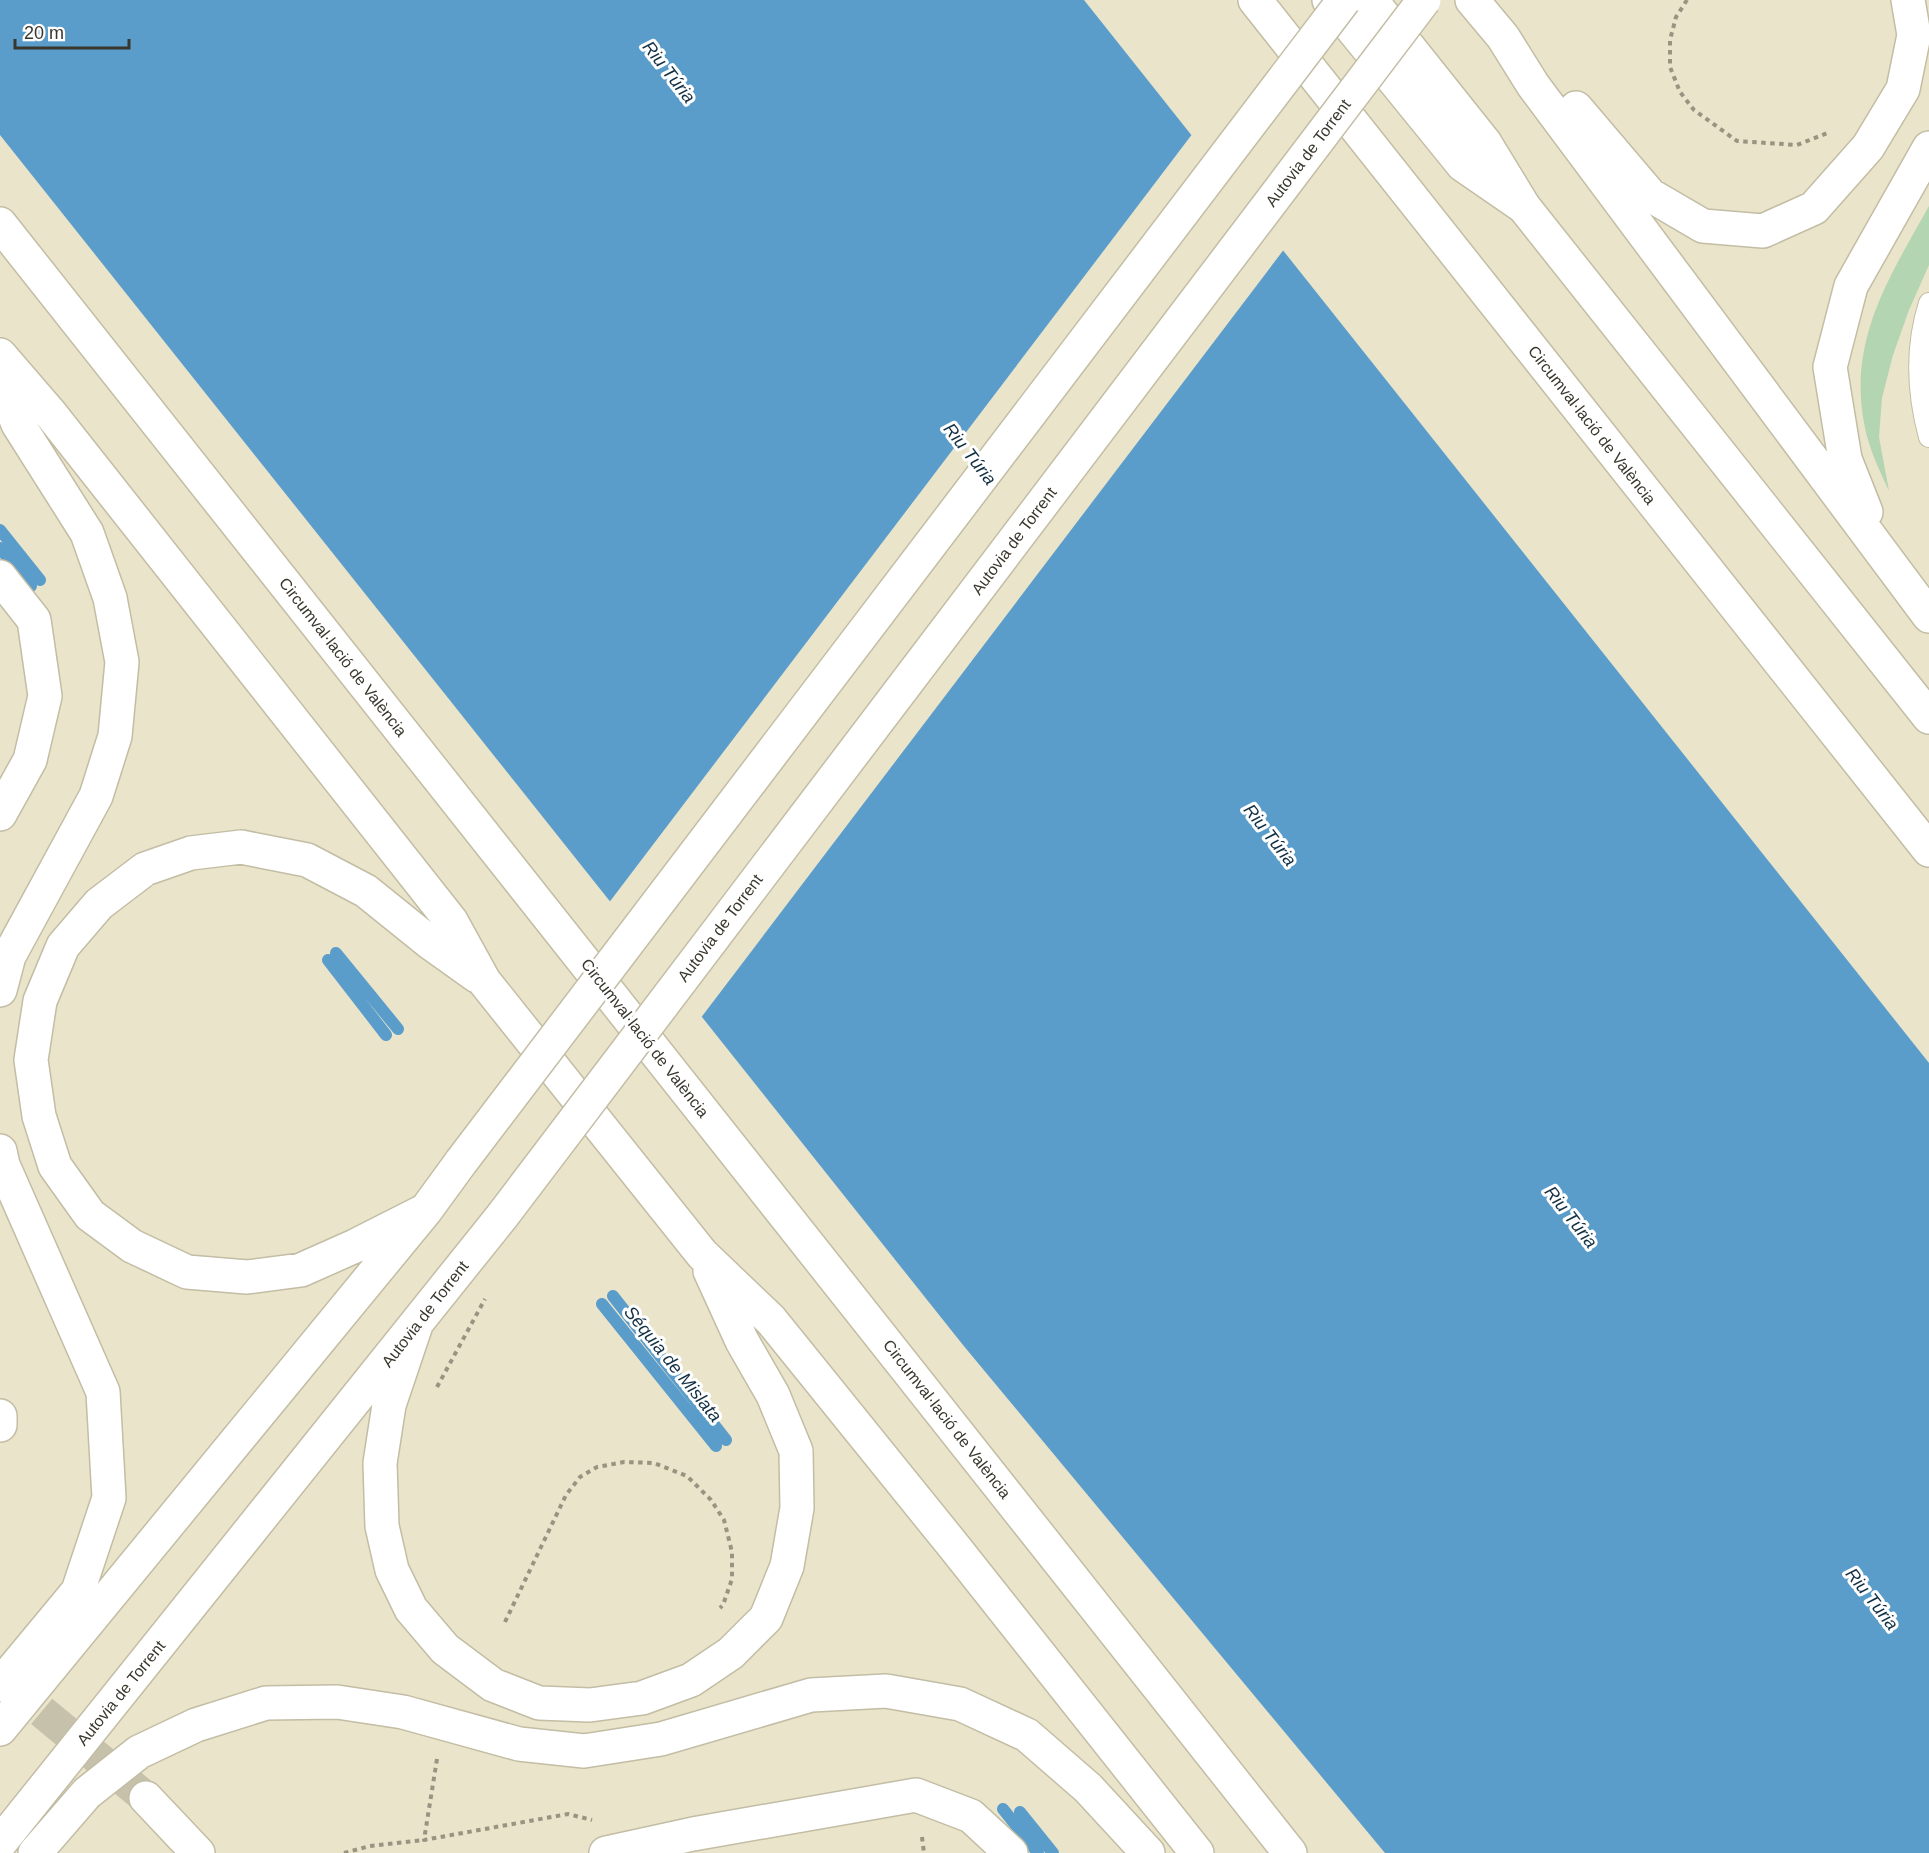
<svg xmlns="http://www.w3.org/2000/svg" width="1929" height="1853" font-family="Helvetica,sans-serif">
<style>
.green{fill:#b4d5b1}
.water{fill:#5a9dcb}
.pier{fill:#e9e4ca}
.lines{fill:none;stroke-linecap:round;stroke-linejoin:round}
.stream{stroke:#5a9dcb;stroke-width:12}
.minor-tunnel{stroke:#c6c1ab;stroke-width:33;stroke-dasharray:33 16;stroke-linecap:butt}
.service-casing{stroke:#c2bda4;stroke-width:22}
.minor-casing{stroke:#c2bda4;stroke-width:36}
.trunk-casing{stroke:#c2bda4;stroke-width:36}
.motorway-casing{stroke:#c2bda4;stroke-width:36}
.path{stroke:#989481;stroke-width:4;stroke-dasharray:4.5 4.5;stroke-linecap:butt}
.service{stroke:#fff;stroke-width:20}
.minor{stroke:#fff;stroke-width:33}
.trunk{stroke:#fff;stroke-width:33}
.motorway{stroke:#fff;stroke-width:33}
.trunk-bridge-casing{stroke:#c2bda4;stroke-width:36;stroke-linecap:butt}
.trunk-bridge{stroke:#fff;stroke-width:33}
.labels{text-anchor:middle;dominant-baseline:central;stroke-width:6;stroke-linejoin:round;paint-order:stroke}
.street-label{font-size:16px;fill:#39372d;stroke:#fff}
.water-label{font-size:18px;font-style:italic;fill:#112f43;stroke:#fff}
</style>
<rect width="100%" height="100%" fill="#e9e4ca"/>
<path class="green" d="M1929,206V265L1909,310L1893,355L1882,398L1879,437L1889,491C1881,474 1873,457 1868,440C1843,348 1886,283 1929,206Z"/>
<path class="water" d="M0,0H1084L1929,1063V1853H1385L963,1345L0,135Z"/>
<path class="pier" d="M1193,133L1285,248L700,1019L608,904Z"/>
<g class="lines">
<path class="stream" d="M0,530L40,580
M0,548L31,586
M336,953L398,1029
M328,960L386,1035
M613,1296L726,1440
M602,1304L716,1446
M1003,1809L1038,1853
M1020,1812L1053,1853"/>
<path class="minor-tunnel" d="M4,1680L146,1798"/>
<g class="service-casing">
<path id="service" d="M1929,303C1915,347 1917,393 1929,437"/>
</g>
<g class="minor-casing">
<path id="minor" d="M0,577L34,620L45,696L30,760L0,814
M0,1416V1425
M146,1798L198,1853
M606,1853L693,1834L916,1795L971,1816L1011,1853"/>
</g>
<g class="trunk-casing">
<path id="trunk" d="M1371,0L1485,143L1524,207L1929,717
M1472,0L1503,37L1533,85L1929,616
M1576,108L1650,195L1703,226L1763,231L1814,208L1868,147L1903,89L1914,35L1908,0
M0,355L50,413L451,921L484,981L702,1254L771,1320L956,1549L1197,1853
M0,380L18,424L87,533L110,598L122,662L115,736L96,796L9,956L0,990
M1866,512L1845,459L1830,367L1851,286L1929,148
M0,1151L3,1165L103,1392L109,1498L78,1591L0,1685
M426,1210L355,1246L301,1270L247,1277L187,1272L132,1246L90,1215L55,1166L39,1116L31,1060L40,1001L63,946L99,904L145,869L191,853L241,847L307,860L366,891L428,941L477,976
M416,1325L389,1405L380,1463L382,1526L392,1570L411,1609L445,1649L493,1685L539,1703L590,1705L642,1698L691,1680L731,1653L766,1618L787,1566L797,1508L796,1451L773,1395L742,1341L710,1271
M0,1729L426,1210L461,1162
M0,1843L503,1215
M35,1853L87,1793L139,1752L196,1725L266,1703L337,1702L403,1712L519,1744L584,1751L661,1739L811,1695L886,1691L960,1704L1027,1735L1088,1788L1148,1853"/>
</g>
<g class="motorway-casing">
<path id="motorway" d="M1255,0L1929,850
M1329,0L1463,165L1524,207
M0,224L1290,1853"/>
</g>
<path class="path" d="M1687,0L1676,17L1670,40V67L1680,92L1694,110L1737,141L1797,145L1830,132
M437,1387L485,1299
M505,1622L566,1495L580,1477L597,1467L624,1462L654,1463L687,1476L711,1500L724,1520L732,1552V1579L723,1605L720,1608
M437,1759L424,1840L568,1814L592,1820
M922,1837L924,1853
M344,1853L370,1846L424,1840"/>
<use href="#service" class="service"/>
<use href="#minor" class="minor"/>
<use href="#trunk" class="trunk"/>
<use href="#motorway" class="motorway"/>
<g class="trunk-bridge-casing">
<path id="trunk-bridge" d="M461,1162L1344,0
M503,1215L1424,0"/>
</g>
<use href="#trunk-bridge" class="trunk-bridge"/>
</g>
<g class="labels">
<g class="street-label">
<text transform="translate(1308 153) rotate(-53)">Autovia de Torrent</text>
<text transform="translate(1592 425) rotate(52)">Circumval·lació de València</text>
<text transform="translate(1014 541) rotate(-53)">Autovia de Torrent</text>
<text transform="translate(343 657) rotate(52)">Circumval·lació de València</text>
<text transform="translate(720 928) rotate(-53)">Autovia de Torrent</text>
<text transform="translate(645 1038) rotate(52)">Circumval·lació de València</text>
<text transform="translate(425 1314) rotate(-52)">Autovia de Torrent</text>
<text transform="translate(947 1419) rotate(52)">Circumval·lació de València</text>
<text transform="translate(121 1693) rotate(-51)">Autovia de Torrent</text>
</g>
<g class="water-label">
<text transform="translate(669 72) rotate(52)">Riu Túria</text>
<text transform="translate(970 454) rotate(52)">Riu Túria</text>
<text transform="translate(1270 835) rotate(52)">Riu Túria</text>
<text transform="translate(1571 1217) rotate(52)">Riu Túria</text>
<text transform="translate(673 1364) rotate(51)">Séquia de Mislata</text>
<text transform="translate(1872 1599) rotate(52)">Riu Túria</text>
</g>
</g>
<path d="M15 39v9h114v-9" fill="none" stroke="#39372d" stroke-width="3"/>
<text x="24" y="39" font-size="18" fill="#39372d" stroke="#ffffff" stroke-width="4.5" paint-order="stroke">20 m</text>
</svg>
